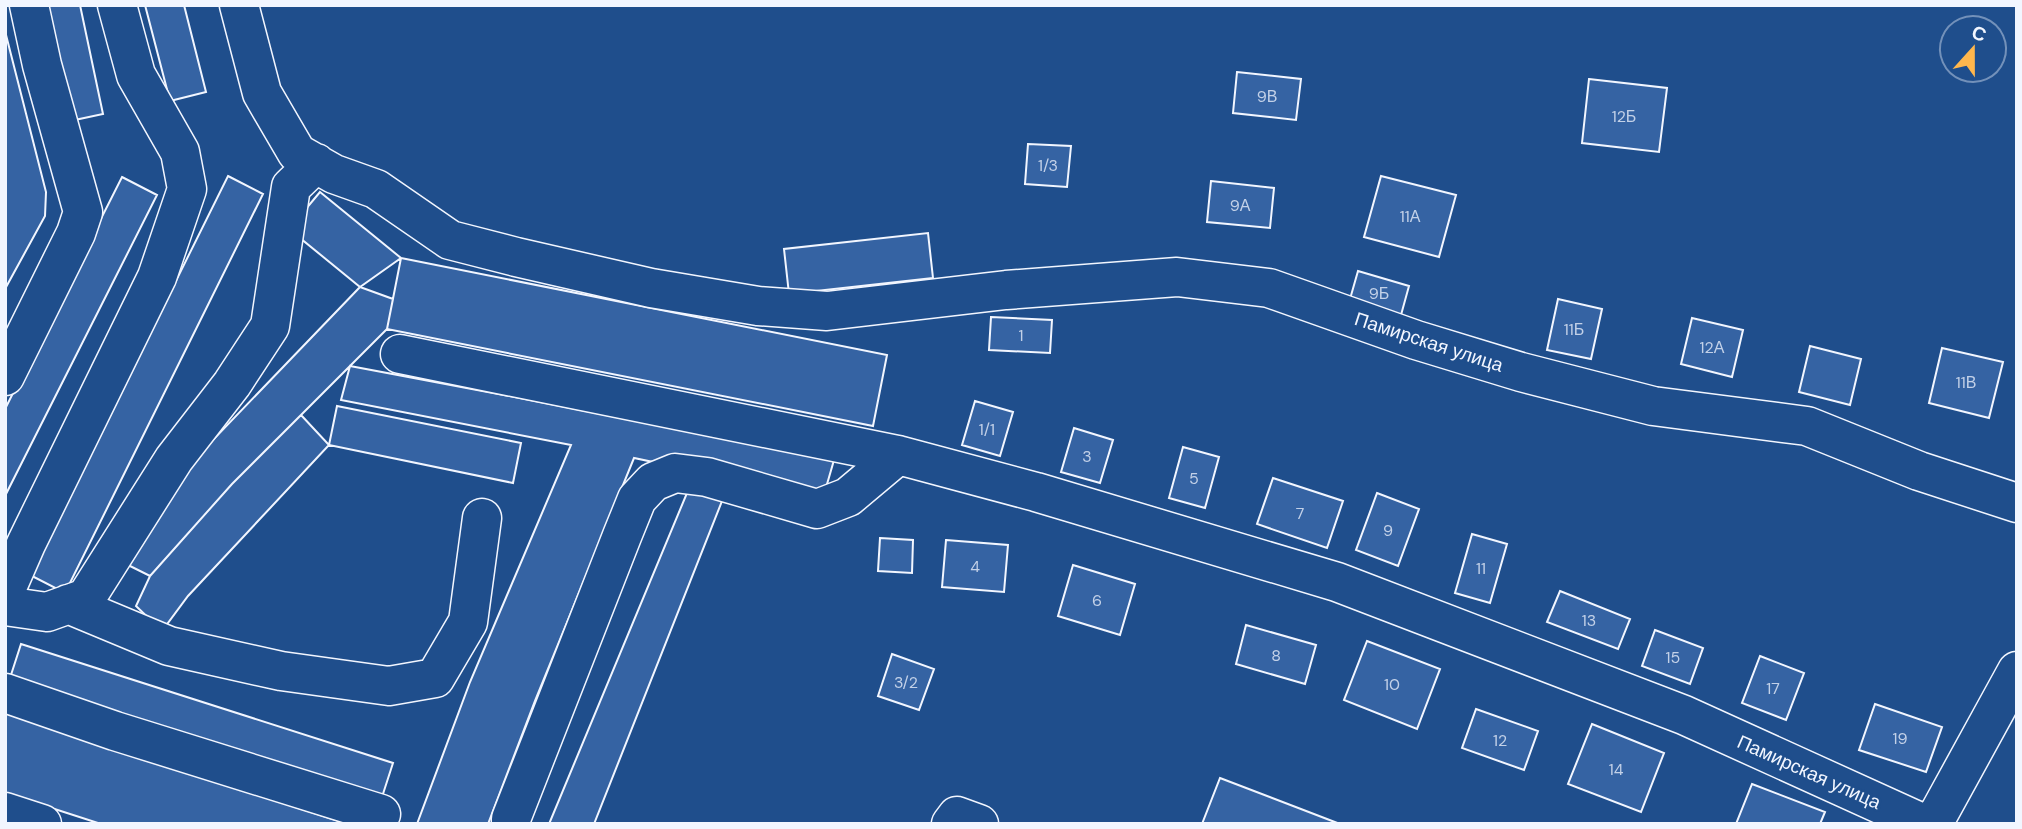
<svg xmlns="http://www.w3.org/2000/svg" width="2022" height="829" font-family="'DM Sans',sans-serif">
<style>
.building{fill:#3563a3;stroke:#f2f6ff;stroke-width:2}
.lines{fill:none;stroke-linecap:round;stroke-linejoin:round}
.minor-casing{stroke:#f2f6ff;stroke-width:41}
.minor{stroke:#1f4e8c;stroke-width:38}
.labels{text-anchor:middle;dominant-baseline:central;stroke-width:5;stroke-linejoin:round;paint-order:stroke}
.number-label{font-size:16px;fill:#c3d1e8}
.street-label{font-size:19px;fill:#f2f6ff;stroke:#1f4e8c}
</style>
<rect width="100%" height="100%" fill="#1f4e8c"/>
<path class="building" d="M46,5H80L103,114L70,121Z
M145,5H184L206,92L170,101Z
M5,31L46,192L45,216L5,289Z
M1237,72L1301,79L1296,120L1233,113Z
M1589,79L1667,88L1659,152L1582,143Z
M1028,144L1071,146L1067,187L1025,184Z
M228,176L263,194L65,593L30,575Z
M1381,176L1456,195L1439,257L1364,237Z
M122,177L157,195L5,496V409Z
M1211,181L1274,188L1270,228L1207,222Z
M320,192L401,258L360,287L289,229Z
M928,233L933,278L789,294L784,249Z
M401,258L887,355L873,426L387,329Z
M1358,271L1409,286L1401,315L1350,299Z
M360,287L393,299L387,329L232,484L150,576L124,563L185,469Z
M1558,299L1602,309L1591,359L1547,350Z
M991,317L1052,320L1050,353L989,350Z
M1692,318L1743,330L1732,377L1681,364Z
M1810,346L1861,359L1850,405L1799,392Z
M1942,348L2003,362L1989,418L1929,403Z
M350,366L520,398L834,460L823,498L634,458L535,701L488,824H417L470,682L571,445L341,400Z
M975,401L1013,412L1000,456L962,445Z
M337,406L521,443L513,483L329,445Z
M301,415L329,445L188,596L162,631L136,606L150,576L232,484Z
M1074,428L1113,440L1100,483L1061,472Z
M1183,447L1219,457L1205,508L1169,498Z
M1273,478L1343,501L1327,548L1257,524Z
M692,481L726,491L594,824H549Z
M1377,493L1419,509L1398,566L1356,550Z
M1472,534L1507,544L1490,603L1455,593Z
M880,538L913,540L912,573L878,571Z
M946,540L1008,545L1004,592L942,587Z
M1073,565L1135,584L1120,635L1058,616Z
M1560,591L1630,619L1618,649L1547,622Z
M1246,625L1316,645L1305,684L1236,664Z
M1655,630L1703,648L1690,684L1642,666Z
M1367,641L1440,669L1417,729L1344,700Z
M21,644L393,763L382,797L10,678Z
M892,654L934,669L919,710L878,696Z
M1760,656L1804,673L1786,720L1742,703Z
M1875,704L1942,727L1926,772L1859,750Z
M1476,709L1538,731L1524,770L1462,748Z
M5,713L348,824H101L5,793Z
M1592,724L1664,753L1641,812L1568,784Z
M1220,778L1340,824H1202Z
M1752,784L1825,812L1820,824H1736Z"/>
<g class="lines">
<g class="minor-casing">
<path id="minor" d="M239,5L262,93L297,153L334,174L376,189L450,240L516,257L651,288L758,306L827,311L1006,290L1177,277L1269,288L1416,340L1521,372L1653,406L1807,426L1919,471L2017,503
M400,354L898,455L1036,492L1337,582L1684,715L1924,824
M5,376L76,233L83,212L42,65L29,5
M5,592L26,544L157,277L187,189L180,152L136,75L117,5
M68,604L169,646L281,671L389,686L435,678L468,622L482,518
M5,606L47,612L86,598L174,459L232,384L270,326L291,187L316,163
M5,693L115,731L381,814
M5,812L42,824
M511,824V819L622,536L637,499L653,482L675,473L707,477L817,509L848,497L898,455
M951,824L957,816L979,824
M1933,824L2017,671"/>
</g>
<use href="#minor" class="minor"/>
</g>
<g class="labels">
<g class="number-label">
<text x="1267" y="96">9В</text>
<text x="1624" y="116">12Б</text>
<text x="1048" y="165">1/3</text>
<text x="1240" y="205">9А</text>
<text x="1410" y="216">11А</text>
<text x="1379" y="293">9Б</text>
<text x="1574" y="329">11Б</text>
<text x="1021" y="335">1</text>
<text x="1712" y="347">12А</text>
<text x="1966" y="382">11В</text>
<text x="987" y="429">1/1</text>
<text x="1087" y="456">3</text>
<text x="1194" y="478">5</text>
<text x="1300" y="513">7</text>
<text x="1388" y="530">9</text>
<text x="975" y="566">4</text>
<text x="1481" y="568">11</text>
<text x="1097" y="600">6</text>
<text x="1589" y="620">13</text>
<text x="1276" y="655">8</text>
<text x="1673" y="657">15</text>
<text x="906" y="682">3/2</text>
<text x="1392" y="684">10</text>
<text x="1773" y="688">17</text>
<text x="1900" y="738">19</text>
<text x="1500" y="740">12</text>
<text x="1616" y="769">14</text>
</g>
<g class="street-label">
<text transform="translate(1429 342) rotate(18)">Памирская улица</text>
<text transform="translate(1809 772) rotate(24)">Памирская улица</text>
</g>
</g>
<rect width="2022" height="829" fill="none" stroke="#f2f6ff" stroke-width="14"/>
<g transform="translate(1973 49) rotate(21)"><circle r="33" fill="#1f4e8c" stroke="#7391ba" stroke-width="2"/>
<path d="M0-5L12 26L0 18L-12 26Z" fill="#ffb74d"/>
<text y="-10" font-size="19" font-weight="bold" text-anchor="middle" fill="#f2f6ff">С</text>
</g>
</svg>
